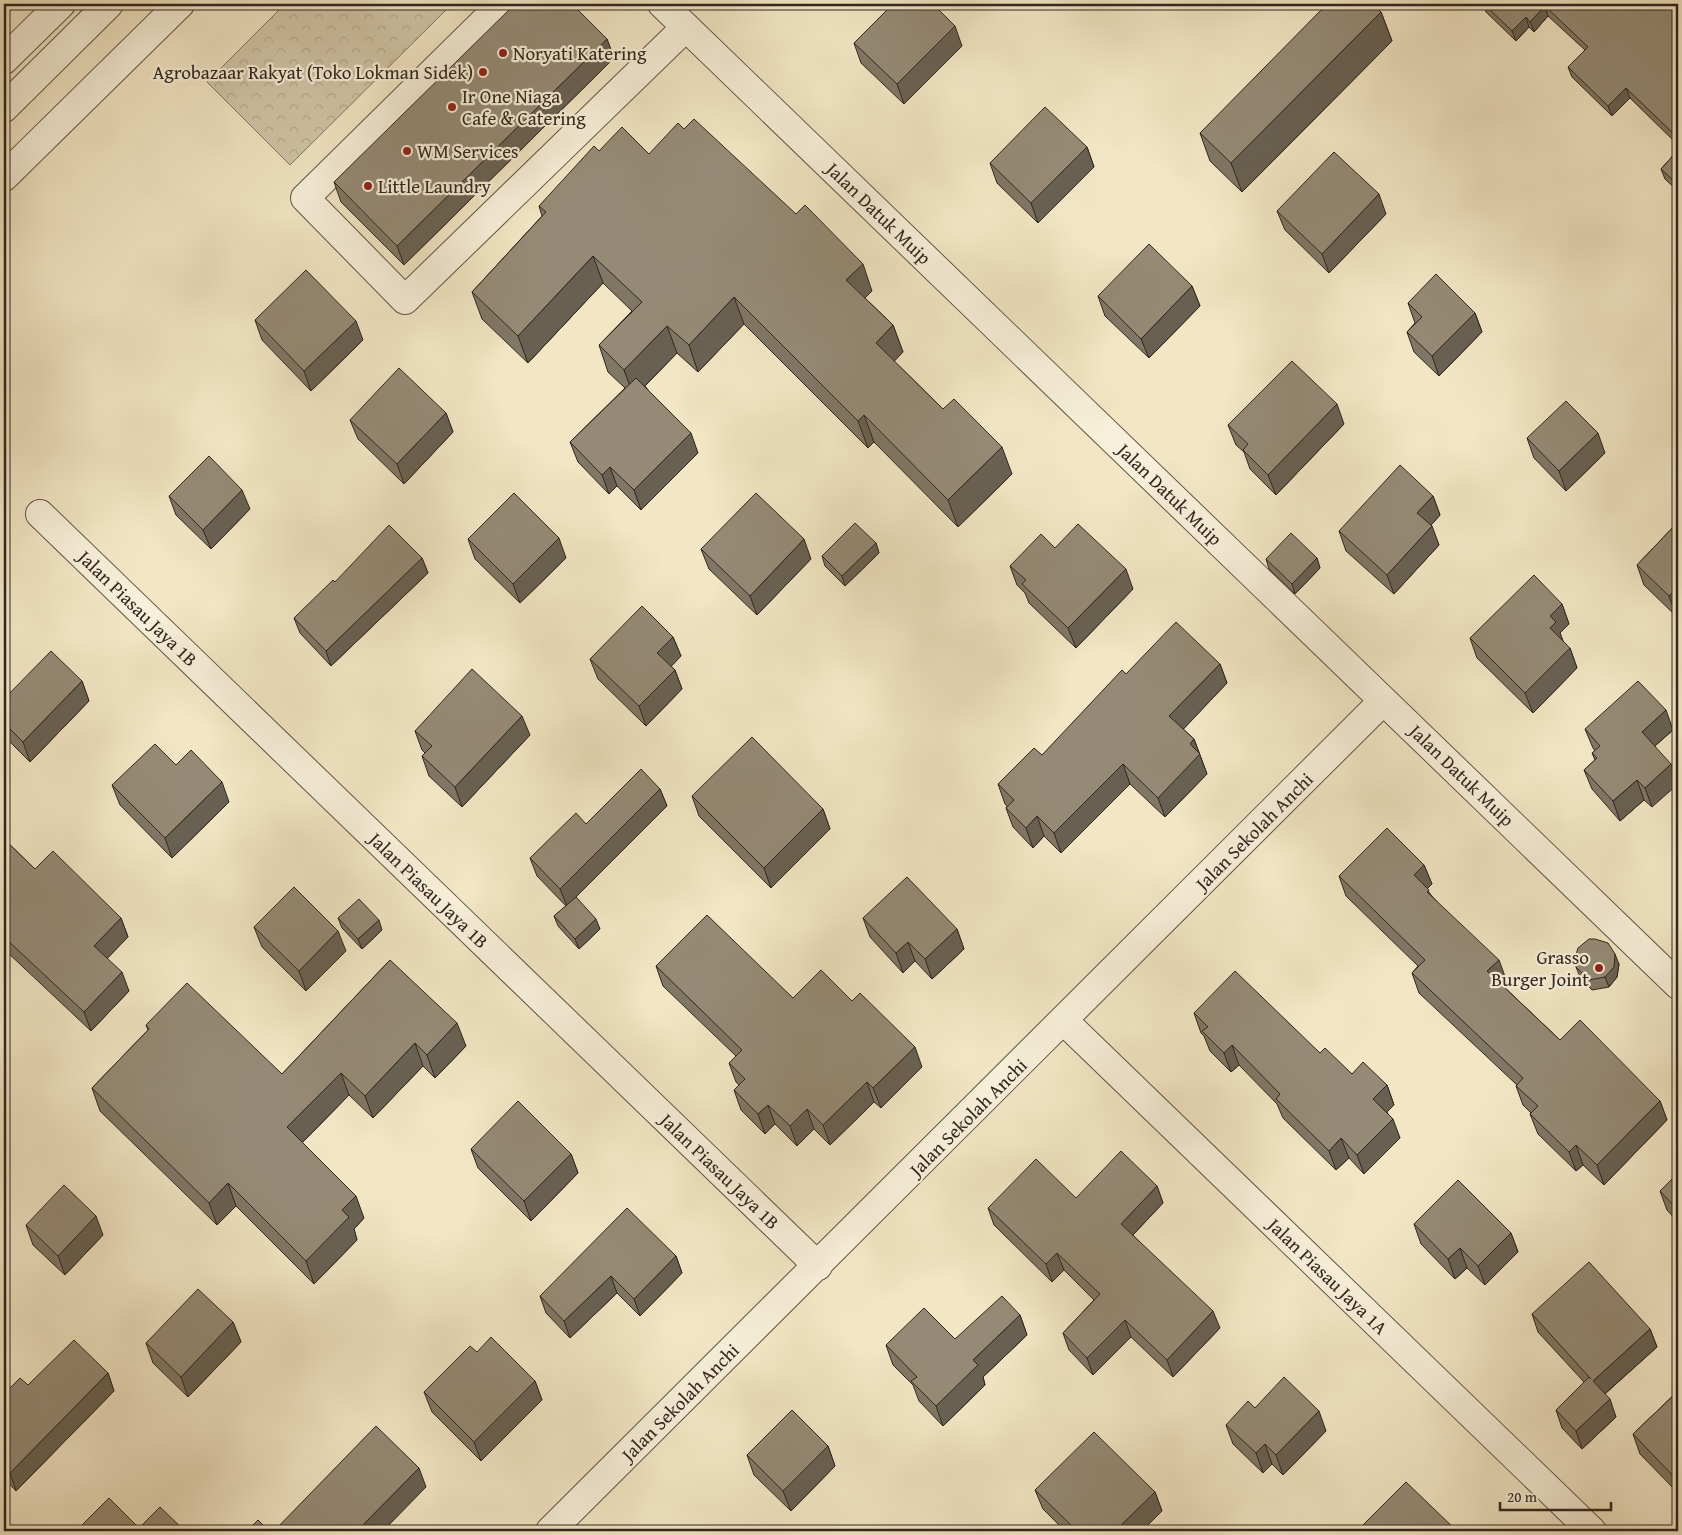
<svg xmlns="http://www.w3.org/2000/svg" width="1682" height="1535" font-family="'Gentium Book Plus',serif">
<style>
.park{fill:url(#park-crowns);stroke:#817664}
.lines{fill:none;stroke-linecap:round;stroke-linejoin:round}
.minor-casing{stroke:#615648;stroke-width:30}
.minor{stroke:#f7efd9;stroke-width:28}
.wall{fill:#807765;stroke:#31261f}
.shaded-wall{fill:#686152;stroke:#31261f}
.building{fill:#958a75;stroke:#31261f}
.poi-dot{fill:#8f2418;stroke:#f7efd9;stroke-width:2}
.labels{text-anchor:middle;dominant-baseline:central;stroke-width:4.5;stroke-linejoin:round;paint-order:stroke}
.poi-label{font-size:19px;fill:#31261f;stroke:#f7efd9;text-anchor:start}
.street-label{font-size:19px;fill:#31261f;stroke:#f7efd9}
</style>
<defs>
<pattern id="park-crowns" width="20" height="18" patternUnits="userSpaceOnUse" patternTransform="scale(1.25)"><rect width="20" height="18" fill="#d1c5a8"/><path d="M2 6a3 3 0 1 1 6 0M12 15a3 3 0 1 1 6 0" fill="none" stroke="#b4a990"/></pattern>
</defs>
<rect width="100%" height="100%" fill="#f2e6c4"/>
<filter id="stains"><feTurbulence type="fractalNoise" baseFrequency=".004" numOctaves="4"/><feColorMatrix values="0 0 0 0 .2 0 0 0 0 .09 0 0 0 0 .02 0 0 0 .5 -.17"/></filter>
<radialGradient id="worn" r=".72"><stop offset=".6" stop-color="#630" stop-opacity="0"/><stop offset="1" stop-color="#630" stop-opacity=".3"/></radialGradient>
<path class="park" d="M285,4H452L290,165L207,82Z"/>
<g class="lines">
<g class="minor-casing">
<path id="minor" d="M502,4L305,198L405,300L686,27
M662,4L1678,985
M4,60L61,4
M4,108L109,4
M4,177L180,4
M40,514L818,1266
M1064,1021L1592,1531
M550,1531L1383,701"/>
</g>
<use href="#minor" class="minor"/>
</g>
<path class="wall" d="M1483,4H1678V145L1630,98L1612,116L1572,77L1568,67L1585,50L1548,16L1534,32L1529,27L1516,41L1486,12Z
M1381,12L1392,41L1242,192L1210,161L1200,133Z
M607,39L614,58L404,265L341,202L334,182Z
M854,43L962,46L904,104L861,63Z
M1087,147L1094,167L1038,223L997,183L990,163Z
M1678,150V191L1665,179L1661,169Z
M599,151L649,154L872,291L865,298L893,325L903,352L894,361L943,409L1012,474L958,527L874,442L868,448L744,324L698,372L677,353L645,386L698,453L641,510L617,486L609,494L578,462L570,442L625,388L608,372L599,345L632,311L603,283L528,363L482,319L472,292L542,216L539,206Z
M1277,211L1386,214L1329,273L1285,230Z
M1192,286L1200,306L1149,358L1105,316L1098,296Z
M1408,303L1475,313L1482,332L1439,376L1414,352L1407,332L1415,323Z
M255,320L363,340L311,391L262,340Z
M446,413L453,432L404,484L358,439L350,420Z
M1344,424L1276,495L1250,469L1244,452L1236,445L1228,425Z
M1527,438L1605,453L1566,491L1534,458Z
M169,496L250,509L211,549L176,515Z
M1433,496L1440,515L1431,525L1439,545L1394,594L1346,551L1339,531Z
M1678,522V614L1676,616L1644,585L1637,565Z
M468,539L566,558L520,603L475,559Z
M876,543L879,553L845,586L825,566L822,556Z
M1055,548L1133,589L1076,648L1029,603L1025,593L1017,585L1010,566Z
M701,549L811,559L757,615L709,569Z
M422,558L428,573L331,666L300,633L294,618L335,582Z
M1317,558L1320,568L1295,594L1269,569L1266,559Z
M1562,604L1569,624L1560,633L1563,641L1570,648L1577,668L1533,713L1477,658L1470,638Z
M673,637L681,656L671,666L675,670L682,689L646,726L598,679L590,659Z
M1220,664L1227,683L1183,729L1194,739L1207,774L1165,817L1130,784L1061,853L1044,836L1033,848L1013,827L1006,808L1007,806L1005,804L998,784L1042,755L1126,674Z
M82,681L89,701L30,762L4,736V699Z
M1585,729L1673,730L1655,746L1652,807L1644,800L1620,821L1592,789L1584,770L1595,760L1592,753L1595,751L1593,748Z
M415,731L530,735L462,807L429,776L422,756L425,753L422,750Z
M176,765L229,802L172,858L120,805L112,785Z
M660,789L667,806L576,897L600,929L579,949L558,926L554,916L566,906L537,876L530,858L586,824Z
M692,796L823,809L830,829L771,888L699,816Z
M4,839L35,869L121,918L128,937L107,958L129,991L91,1031L6,951L4,953Z
M1424,865L1432,884L1427,889L1431,895L1506,979L1501,984L1560,1040L1660,1101L1667,1120L1604,1185L1583,1165L1576,1171L1538,1134L1530,1114L1531,1113L1523,1105L1516,1086L1517,1085L1419,993L1412,973L1418,966L1346,896L1339,876Z
M338,918L382,930L362,949L342,928Z
M863,918L957,929L964,949L932,979L915,961L903,973L870,937Z
M254,927L346,951L306,991L262,947Z
M390,960L466,1046L435,1078L423,1066L373,1118L349,1095L302,1143L364,1218L354,1229L357,1240L314,1284L236,1206L217,1225L100,1111L92,1088L148,1030L146,1025L282,1074Z
M1619,964L1617,977L1609,987L1592,990L1580,977L1576,967Z
M656,966L793,998L852,1001L922,1067L881,1108L874,1102L830,1145L814,1129L797,1146L775,1124L765,1134L741,1110L734,1090L739,1085L736,1082L729,1063L736,1056L663,986Z
M1194,1013L1320,1053L1352,1074L1387,1085L1394,1105L1387,1112L1400,1138L1364,1174L1349,1158L1336,1170L1283,1118L1277,1104L1239,1065L1231,1072L1210,1051L1204,1036L1201,1033Z
M471,1149L571,1154L578,1173L531,1221L478,1168Z
M1678,1173V1222L1667,1210L1660,1191Z
M1157,1186L1163,1203L1133,1235L1220,1328L1173,1377L1131,1337L1093,1375L1069,1350L1063,1333L1094,1300L1064,1270L1052,1282L994,1225L988,1208L1076,1198Z
M1414,1224L1511,1233L1518,1252L1485,1285L1467,1268L1455,1279L1421,1244Z
M26,1225L103,1235L65,1275L33,1245Z
M676,1256L682,1273L640,1316L617,1293L570,1338L546,1313L540,1296Z
M1532,1314L1650,1329L1657,1347L1605,1394L1616,1417L1582,1449L1562,1428L1556,1410L1584,1382L1538,1332Z
M1020,1315L1027,1335L983,1377L985,1385L943,1426L919,1401L913,1385L893,1365L886,1345L955,1339Z
M233,1322L241,1342L188,1397L153,1363L146,1343Z
M477,1352L535,1381L542,1400L481,1461L432,1412L424,1392Z
M108,1373L114,1391L16,1491L4,1478V1394L28,1385Z
M1678,1391V1493L1640,1454L1633,1434Z
M1255,1408L1326,1431L1283,1475L1272,1464L1263,1473L1233,1444L1226,1425Z
M828,1446L835,1466L791,1511L754,1475L747,1455Z
M1035,1490L1155,1492L1162,1511L1142,1531H1065L1043,1509Z"/>
<path class="shaded-wall" d="M1545,6L1548,16L1534,32L1530,22Z
M1381,12L1392,41L1242,192L1231,163Z
M1526,17L1529,27L1516,41L1512,31Z
M955,26L962,46L904,104L897,84Z
M607,39L614,58L404,265L397,246Z
M1626,88L1630,98L1612,116L1608,106Z
M1087,147L1094,167L1038,223L1031,203Z
M1379,194L1386,214L1329,273L1322,254Z
M593,256L603,283L528,363L518,336Z
M863,264L872,291L856,307L846,280Z
M1192,286L1200,306L1149,358L1141,339Z
M734,297L744,324L698,372L689,345Z
M1475,313L1482,332L1439,376L1432,356Z
M356,321L363,340L311,391L304,371Z
M893,325L903,352L886,370L876,343Z
M667,326L677,353L634,397L624,370Z
M1337,404L1344,424L1276,495L1268,475Z
M446,413L453,432L404,484L397,464Z
M864,415L874,442L868,448L858,421Z
M691,433L698,453L641,510L634,490Z
M1598,433L1605,453L1566,491L1559,471Z
M1002,447L1012,474L958,527L948,500Z
M610,467L617,486L609,494L602,475Z
M242,490L250,509L211,549L203,530Z
M1433,496L1440,515L1425,532L1417,513Z
M1432,526L1439,545L1394,594L1387,575Z
M559,538L566,558L520,603L513,584Z
M804,539L811,559L757,615L750,596Z
M876,543L879,553L845,586L842,576Z
M422,558L428,573L331,666L326,651Z
M1317,558L1320,568L1295,594L1292,584Z
M1126,569L1133,589L1076,648L1068,628Z
M1678,587V614L1676,616L1669,596Z
M1562,604L1569,624L1560,633L1563,641L1550,628V616Z
M673,637L681,656L665,673L657,653Z
M1570,648L1577,668L1533,713L1525,693Z
M1220,664L1227,683L1177,736L1169,716Z
M675,670L682,689L646,726L639,706Z
M82,681L89,701L30,762L23,742Z
M1666,710L1673,730L1649,751L1642,732Z
M522,716L530,735L462,807L455,787Z
M1194,739L1207,774L1165,817L1158,798L1190,744Z
M1123,764L1130,784L1061,853L1054,833Z
M1671,764L1678,784L1652,807L1645,788Z
M1637,780L1644,800L1620,821L1613,801Z
M222,782L229,802L172,858L165,838Z
M660,789L667,806L567,906L560,889Z
M823,809L830,829L771,888L764,868Z
M1037,816L1044,836L1033,848L1026,828Z
M1424,865L1432,884L1421,895L1414,875Z
M121,918L128,937L101,965L94,946Z
M596,919L600,929L579,949L575,939Z
M379,920L382,930L362,949L358,939Z
M957,929L964,949L932,979L925,959Z
M338,931L346,951L306,991L299,971Z
M908,942L915,961L903,973L896,953Z
M4,945L6,951L4,953Z
M1615,954L1619,964L1617,977L1609,987L1605,977Z
M1499,960L1506,979L1494,991L1487,971Z
M122,972L129,991L91,1031L84,1012Z
M457,1023L466,1046L435,1078L427,1055Z
M415,1043L423,1066L373,1118L365,1096Z
M1232,1045L1239,1065L1231,1072L1224,1053Z
M915,1047L922,1067L881,1108L873,1088Z
M341,1073L349,1095L295,1150L287,1127Z
M867,1082L874,1102L830,1145L823,1125Z
M1387,1085L1394,1105L1380,1119L1373,1099Z
M1660,1101L1667,1120L1604,1185L1597,1165Z
M768,1105L775,1124L765,1134L758,1114Z
M807,1109L814,1129L797,1146L790,1126Z
M1393,1119L1400,1138L1364,1174L1357,1155Z
M1341,1138L1349,1158L1336,1170L1329,1151Z
M1576,1145L1583,1165L1576,1171L1569,1152Z
M571,1154L578,1173L531,1221L524,1201Z
M228,1183L236,1206L217,1225L209,1203Z
M1157,1186L1163,1203L1127,1241L1121,1224Z
M356,1196L364,1218L354,1229L357,1240L314,1284L306,1261L342,1210Z
M96,1216L103,1235L65,1275L58,1256Z
M1511,1233L1518,1252L1485,1285L1478,1266Z
M1460,1248L1467,1268L1455,1279L1448,1259Z
M1057,1253L1064,1270L1052,1282L1046,1264Z
M676,1256L682,1273L640,1316L634,1299Z
M611,1276L617,1293L570,1338L564,1321Z
M1213,1311L1220,1328L1173,1377L1167,1360Z
M1020,1315L1027,1335L983,1377L985,1385L943,1426L936,1406L973,1360Z
M1125,1320L1131,1337L1093,1375L1087,1358Z
M233,1322L241,1342L188,1397L181,1377Z
M1650,1329L1657,1347L1599,1399L1593,1381Z
M108,1373L114,1391L16,1491L10,1473Z
M535,1381L542,1400L481,1461L474,1442Z
M1610,1399L1616,1417L1582,1449L1576,1431Z
M1319,1411L1326,1431L1283,1475L1276,1455Z
M1265,1444L1272,1464L1263,1473L1256,1453Z
M828,1446L835,1466L791,1511L783,1491Z
M419,1468L426,1487L383,1531H357Z
M1155,1492L1162,1511L1142,1531H1115Z"/>
<path class="building" d="M515,4H572L607,39L397,246L334,182Z
M893,4H933L955,26L897,84L854,43Z
M1327,4H1373L1381,12L1231,163L1200,133Z
M1484,4H1678V138L1626,88L1608,106L1568,67L1588,47L1545,6L1530,22L1526,17L1512,31Z
M1045,107L1087,147L1031,203L990,163Z
M694,119L796,214L805,205L863,264L846,280L893,325L876,343L943,409L954,399L1002,447L948,500L864,415L858,421L734,297L689,345L667,326L624,370L599,345L642,302L593,256L518,336L472,292L546,212L539,206L594,146L599,151L622,127L649,154L678,123L684,129Z
M1678,150V185L1661,169Z
M1334,152L1379,194L1322,254L1277,211Z
M1149,244L1192,286L1141,339L1098,296Z
M306,270L356,321L304,371L255,320Z
M1436,274L1475,313L1432,356L1407,332L1422,317L1408,303Z
M1292,361L1337,404L1268,475L1243,450L1248,444L1228,425Z
M399,368L446,413L397,464L350,420Z
M636,378L691,433L634,490L610,467L602,475L570,442Z
M1566,401L1598,433L1559,471L1527,438Z
M209,456L242,490L203,530L169,496Z
M1400,465L1433,496L1417,513L1432,526L1387,575L1339,531Z
M514,493L559,538L513,584L468,539Z
M756,493L804,539L750,596L701,549Z
M1678,522V587L1669,596L1637,565Z
M855,523L876,543L842,576L822,556Z
M1078,524L1126,569L1068,628L1022,584L1026,580L1010,566L1041,534L1055,548Z
M389,525L422,558L326,651L294,618L333,580L335,582Z
M1291,533L1317,558L1292,584L1266,559Z
M1534,575L1562,604L1550,616L1556,622L1550,628L1570,648L1525,693L1470,638Z
M642,606L673,637L657,653L675,670L639,706L590,659Z
M1176,622L1220,664L1169,716L1194,739L1190,744L1200,754L1158,798L1123,764L1054,833L1037,816L1026,828L1006,808L1014,800L998,784L1034,748L1042,755L1122,670L1126,674Z
M51,651L82,681L23,742L4,723V699Z
M472,669L522,716L455,787L422,756L432,746L415,731Z
M1638,681L1666,710L1642,732L1671,764L1645,788L1637,780L1613,801L1584,770L1597,758L1592,753L1600,746L1585,729Z
M752,737L823,809L764,868L692,796Z
M155,744L176,765L191,750L222,782L165,838L112,785Z
M641,769L660,789L560,889L530,858L576,813L586,824Z
M1387,828L1424,865L1414,875L1429,890L1427,892L1499,960L1487,971L1560,1040L1580,1020L1660,1101L1597,1165L1576,1145L1569,1152L1530,1114L1538,1106L1516,1086L1523,1078L1412,973L1425,960L1339,876Z
M4,839L35,869L53,851L121,918L94,946L122,972L84,1012L4,937Z
M907,877L957,929L925,959L908,942L896,953L863,918Z
M294,887L338,931L299,971L254,927Z
M576,897L596,919L575,939L554,916Z
M359,899L379,920L358,939L338,918Z
M707,915L793,998L821,970L852,1001L860,993L915,1047L873,1088L867,1082L823,1125L807,1109L790,1126L768,1105L758,1114L734,1090L745,1079L729,1063L742,1050L656,966Z
M1589,939H1595L1608,943L1615,954L1614,967L1605,977L1589,980L1576,967L1574,961L1578,948Z
M390,960L457,1023L427,1055L415,1043L365,1096L341,1073L287,1127L356,1196L342,1210L349,1217L306,1261L228,1183L209,1203L92,1088L149,1029L146,1025L187,983L282,1074Z
M1235,971L1320,1053L1325,1048L1352,1074L1363,1062L1387,1085L1373,1099L1393,1119L1357,1155L1341,1138L1329,1151L1276,1099L1280,1094L1232,1045L1224,1053L1202,1031L1208,1027L1194,1013Z
M518,1101L571,1154L524,1201L471,1149Z
M1121,1151L1157,1186L1121,1224L1213,1311L1167,1360L1125,1320L1087,1358L1063,1333L1100,1294L1057,1253L1046,1264L988,1208L1036,1159L1076,1198Z
M1678,1173V1210L1660,1191Z
M1458,1180L1511,1233L1478,1266L1460,1248L1448,1259L1414,1224Z
M64,1185L96,1216L58,1256L26,1225Z
M627,1208L676,1256L634,1299L611,1276L564,1321L540,1296Z
M1589,1262L1650,1329L1593,1381L1610,1399L1576,1431L1556,1410L1589,1377L1591,1379L1532,1314Z
M198,1289L233,1322L181,1377L146,1343Z
M1002,1296L1020,1315L973,1360L978,1365L936,1406L911,1381L917,1377L886,1345L924,1308L955,1339Z
M491,1337L535,1381L474,1442L424,1392L470,1346L477,1352Z
M74,1340L108,1373L10,1473L4,1467V1394L20,1378L28,1385Z
M1284,1377L1319,1411L1276,1455L1265,1444L1256,1453L1226,1425L1248,1401L1255,1408Z
M1678,1391V1481L1633,1434Z
M792,1410L828,1446L783,1491L747,1455Z
M376,1426L419,1468L357,1531H274Z
M1094,1432L1155,1492L1115,1531H1077L1035,1490Z
M1406,1482L1457,1531H1357Z
M109,1498L139,1528L160,1507L185,1531H76Z
M258,1520L269,1531H247Z"/>
<g class="poi-dot">
<circle cx="503" cy="53" r="5"/>
<circle cx="483" cy="72" r="5"/>
<circle cx="452" cy="107" r="5"/>
<circle cx="407" cy="151" r="5"/>
<circle cx="368" cy="186" r="5"/>
<circle cx="1599" cy="968" r="5"/>
</g>
<g class="labels">
<g class="poi-label">
<text x="513" y="53">Noryati Katering</text>
<text x="473" y="72" text-anchor="end">Agrobazaar Rakyat (Toko Lokman Sidek)</text>
<text x="462" y="96">Ir One Niaga<tspan x="462" dy="22">Cafe &amp; Catering</tspan></text>
<text x="417" y="151">WM Services</text>
<text x="378" y="186">Little Laundry</text>
<text x="1589" y="957" text-anchor="end">Grasso<tspan x="1589" dy="22">Burger Joint</tspan></text>
</g>
<g class="street-label">
<text transform="translate(879 213) rotate(44)">Jalan Datuk Muip</text>
<text transform="translate(1170 494) rotate(44)">Jalan Datuk Muip</text>
<text transform="translate(138 608) rotate(44)">Jalan Piasau Jaya 1B</text>
<text transform="translate(1462 775) rotate(44)">Jalan Datuk Muip</text>
<text transform="translate(1254 831) rotate(-45)">Jalan Sekolah Anchi</text>
<text transform="translate(429 890) rotate(44)">Jalan Piasau Jaya 1B</text>
<text transform="translate(968 1117) rotate(-45)">Jalan Sekolah Anchi</text>
<text transform="translate(720 1171) rotate(44)">Jalan Piasau Jaya 1B</text>
<text transform="translate(1328 1276) rotate(44)">Jalan Piasau Jaya 1A</text>
<text transform="translate(680 1402) rotate(-45)">Jalan Sekolah Anchi</text>
</g>
</g>
<rect width="1682" height="1535" fill="none" stroke="#f2e6c4" stroke-width="20"/>
<rect x="5" y="5" width="1672" height="1525" fill="none" stroke="#31261f" stroke-width="2.5"/>
<rect x="10" y="10" width="1662" height="1515" fill="none" stroke="#31261f"/>
<path d="M1500 1502v8h111v-8" fill="none" stroke="#31261f" stroke-width="2.5"/>
<text x="1507" y="1502" font-size="15" fill="#31261f" stroke="#f7efd9" stroke-width="4" paint-order="stroke">20 m</text>
<rect width="100%" height="100%" filter="url(#stains)"/>
<rect width="100%" height="100%" fill="url(#worn)"/>
</svg>
